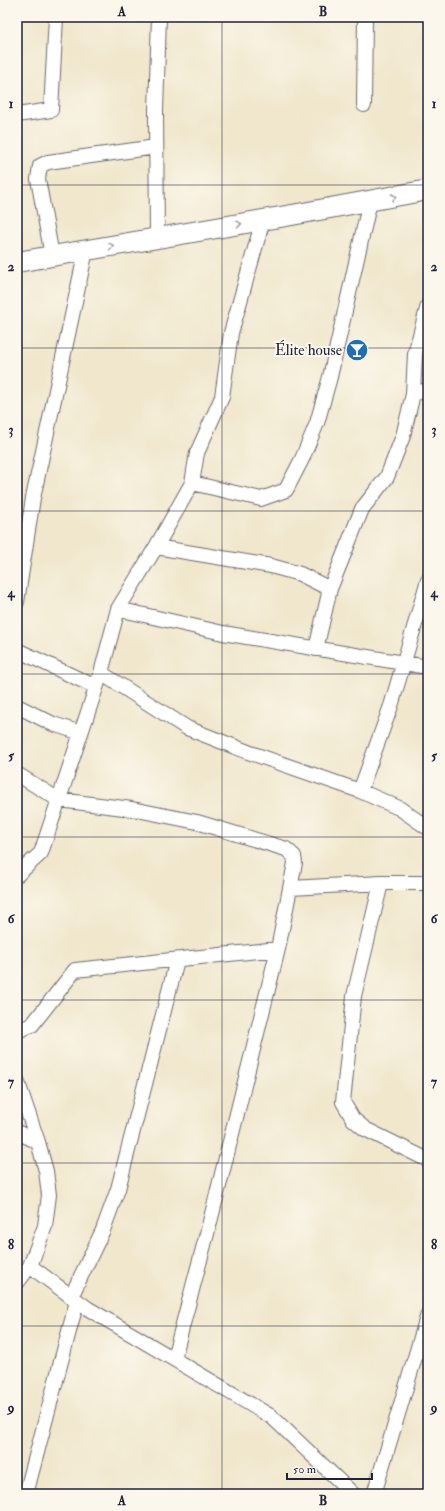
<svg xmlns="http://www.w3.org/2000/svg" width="445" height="1511" font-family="'IM FELL Double Pica',serif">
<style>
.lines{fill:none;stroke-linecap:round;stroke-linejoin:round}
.minor-casing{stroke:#6a676e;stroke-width:16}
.secondary-casing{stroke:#6a676e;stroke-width:22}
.minor{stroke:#fff;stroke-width:14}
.secondary{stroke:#fff;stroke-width:20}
.oneway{stroke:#9c9ca7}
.grid{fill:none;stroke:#22223b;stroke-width:1;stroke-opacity:0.55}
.labels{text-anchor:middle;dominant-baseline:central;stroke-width:4;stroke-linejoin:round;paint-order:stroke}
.poi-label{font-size:15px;fill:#22223b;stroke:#fbf7ec;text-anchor:end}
.neatline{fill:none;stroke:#22223b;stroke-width:1.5}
.grid-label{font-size:13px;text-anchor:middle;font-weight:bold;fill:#22223b}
</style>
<rect width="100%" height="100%" fill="#fbf7ec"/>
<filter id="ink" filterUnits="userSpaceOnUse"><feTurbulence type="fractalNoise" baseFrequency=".025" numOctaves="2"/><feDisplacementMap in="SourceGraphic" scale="8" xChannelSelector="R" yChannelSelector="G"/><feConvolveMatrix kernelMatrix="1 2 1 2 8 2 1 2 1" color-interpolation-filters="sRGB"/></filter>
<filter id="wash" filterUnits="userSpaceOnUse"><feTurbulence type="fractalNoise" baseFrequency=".012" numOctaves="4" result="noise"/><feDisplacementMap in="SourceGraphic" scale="16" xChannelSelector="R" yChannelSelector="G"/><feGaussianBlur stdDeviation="0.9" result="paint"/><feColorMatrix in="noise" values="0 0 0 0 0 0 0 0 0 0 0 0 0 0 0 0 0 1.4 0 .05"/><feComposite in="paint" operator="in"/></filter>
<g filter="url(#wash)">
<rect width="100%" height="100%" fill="#f0e7cc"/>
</g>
<g filter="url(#ink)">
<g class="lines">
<g class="minor-casing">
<path id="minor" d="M364,105L365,17
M17,115L51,110L56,17
M157,237L156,111L159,17
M52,256L38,179L40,166L48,162L156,147
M413,394L428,390
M192,483L261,499L286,490L302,459L317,423L330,377L370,201
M156,547L271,566L300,574L330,589
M17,602L33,498L86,250
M118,609L223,633L428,667
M316,649L330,589L362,509L387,477L403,436L413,394L415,354L428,305
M17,650L96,687
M101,673L187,728L248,752L360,791L399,808L428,828
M17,706L53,724L81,733
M17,774L59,800L132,809L197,822L286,849L294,856L295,863L278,949L209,1226L174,1358
M360,791L391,706L428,580
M17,875L41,853L101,673L118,609L156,547L192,483L197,453L222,397L231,333L263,220
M381,883L354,996L343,1102L353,1119L365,1129L428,1160
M291,888L381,883H428
M17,1031L32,1025L75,970L278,949
M17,1080L38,1142
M17,1132L38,1142L46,1171L49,1195L45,1226L30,1266L17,1283
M30,1266L87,1308L272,1417L353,1494
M71,1297L103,1230L118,1189L177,960
M26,1494L77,1301
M374,1494L428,1314"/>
</g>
<g class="secondary-casing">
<path id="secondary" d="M17,262L292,215L428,190"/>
</g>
<use href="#minor" class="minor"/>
<use href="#secondary" class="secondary"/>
</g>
<defs><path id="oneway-chevron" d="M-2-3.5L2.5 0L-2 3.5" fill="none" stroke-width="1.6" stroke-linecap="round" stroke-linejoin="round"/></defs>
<g class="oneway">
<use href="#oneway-chevron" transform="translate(394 197) rotate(-11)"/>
<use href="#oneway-chevron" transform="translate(239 224) rotate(-9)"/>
<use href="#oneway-chevron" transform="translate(111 246) rotate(-10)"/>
</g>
</g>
<path class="grid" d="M222,17V1494M17,185H428M17,348H428M17,511H428M17,674H428M17,837H428M17,1000H428M17,1163H428M17,1326H428"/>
<defs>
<g id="bar-disc" transform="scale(1.15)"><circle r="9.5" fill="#1f6fb2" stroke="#fbf7ec"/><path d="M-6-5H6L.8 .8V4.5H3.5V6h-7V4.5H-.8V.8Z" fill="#fff"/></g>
</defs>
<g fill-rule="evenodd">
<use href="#bar-disc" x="357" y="350"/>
</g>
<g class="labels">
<g class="poi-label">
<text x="342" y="350">Élite house</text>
</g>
</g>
<rect width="445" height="1511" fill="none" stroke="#fbf7ec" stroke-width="44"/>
<path d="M287 1473v6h85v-6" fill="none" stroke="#22223b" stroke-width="2"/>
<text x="293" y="1473" font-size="12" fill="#22223b" stroke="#fbf7ec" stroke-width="3" paint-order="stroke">50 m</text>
<rect x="22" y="22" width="401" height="1467" class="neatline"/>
<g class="grid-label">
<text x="122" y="16">A</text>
<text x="323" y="16">B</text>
<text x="11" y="108">1</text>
<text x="434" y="108">1</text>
<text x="11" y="271">2</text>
<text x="434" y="271">2</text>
<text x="11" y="434">3</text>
<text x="434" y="434">3</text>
<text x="11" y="597">4</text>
<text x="434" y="597">4</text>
<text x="11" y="760">5</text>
<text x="434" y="760">5</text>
<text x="11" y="923">6</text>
<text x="434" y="923">6</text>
<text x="11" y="1086">7</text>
<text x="434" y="1086">7</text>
<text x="11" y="1249">8</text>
<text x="434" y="1249">8</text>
<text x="11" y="1412">9</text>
<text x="434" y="1412">9</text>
<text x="122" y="1505">A</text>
<text x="323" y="1505">B</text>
</g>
</svg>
